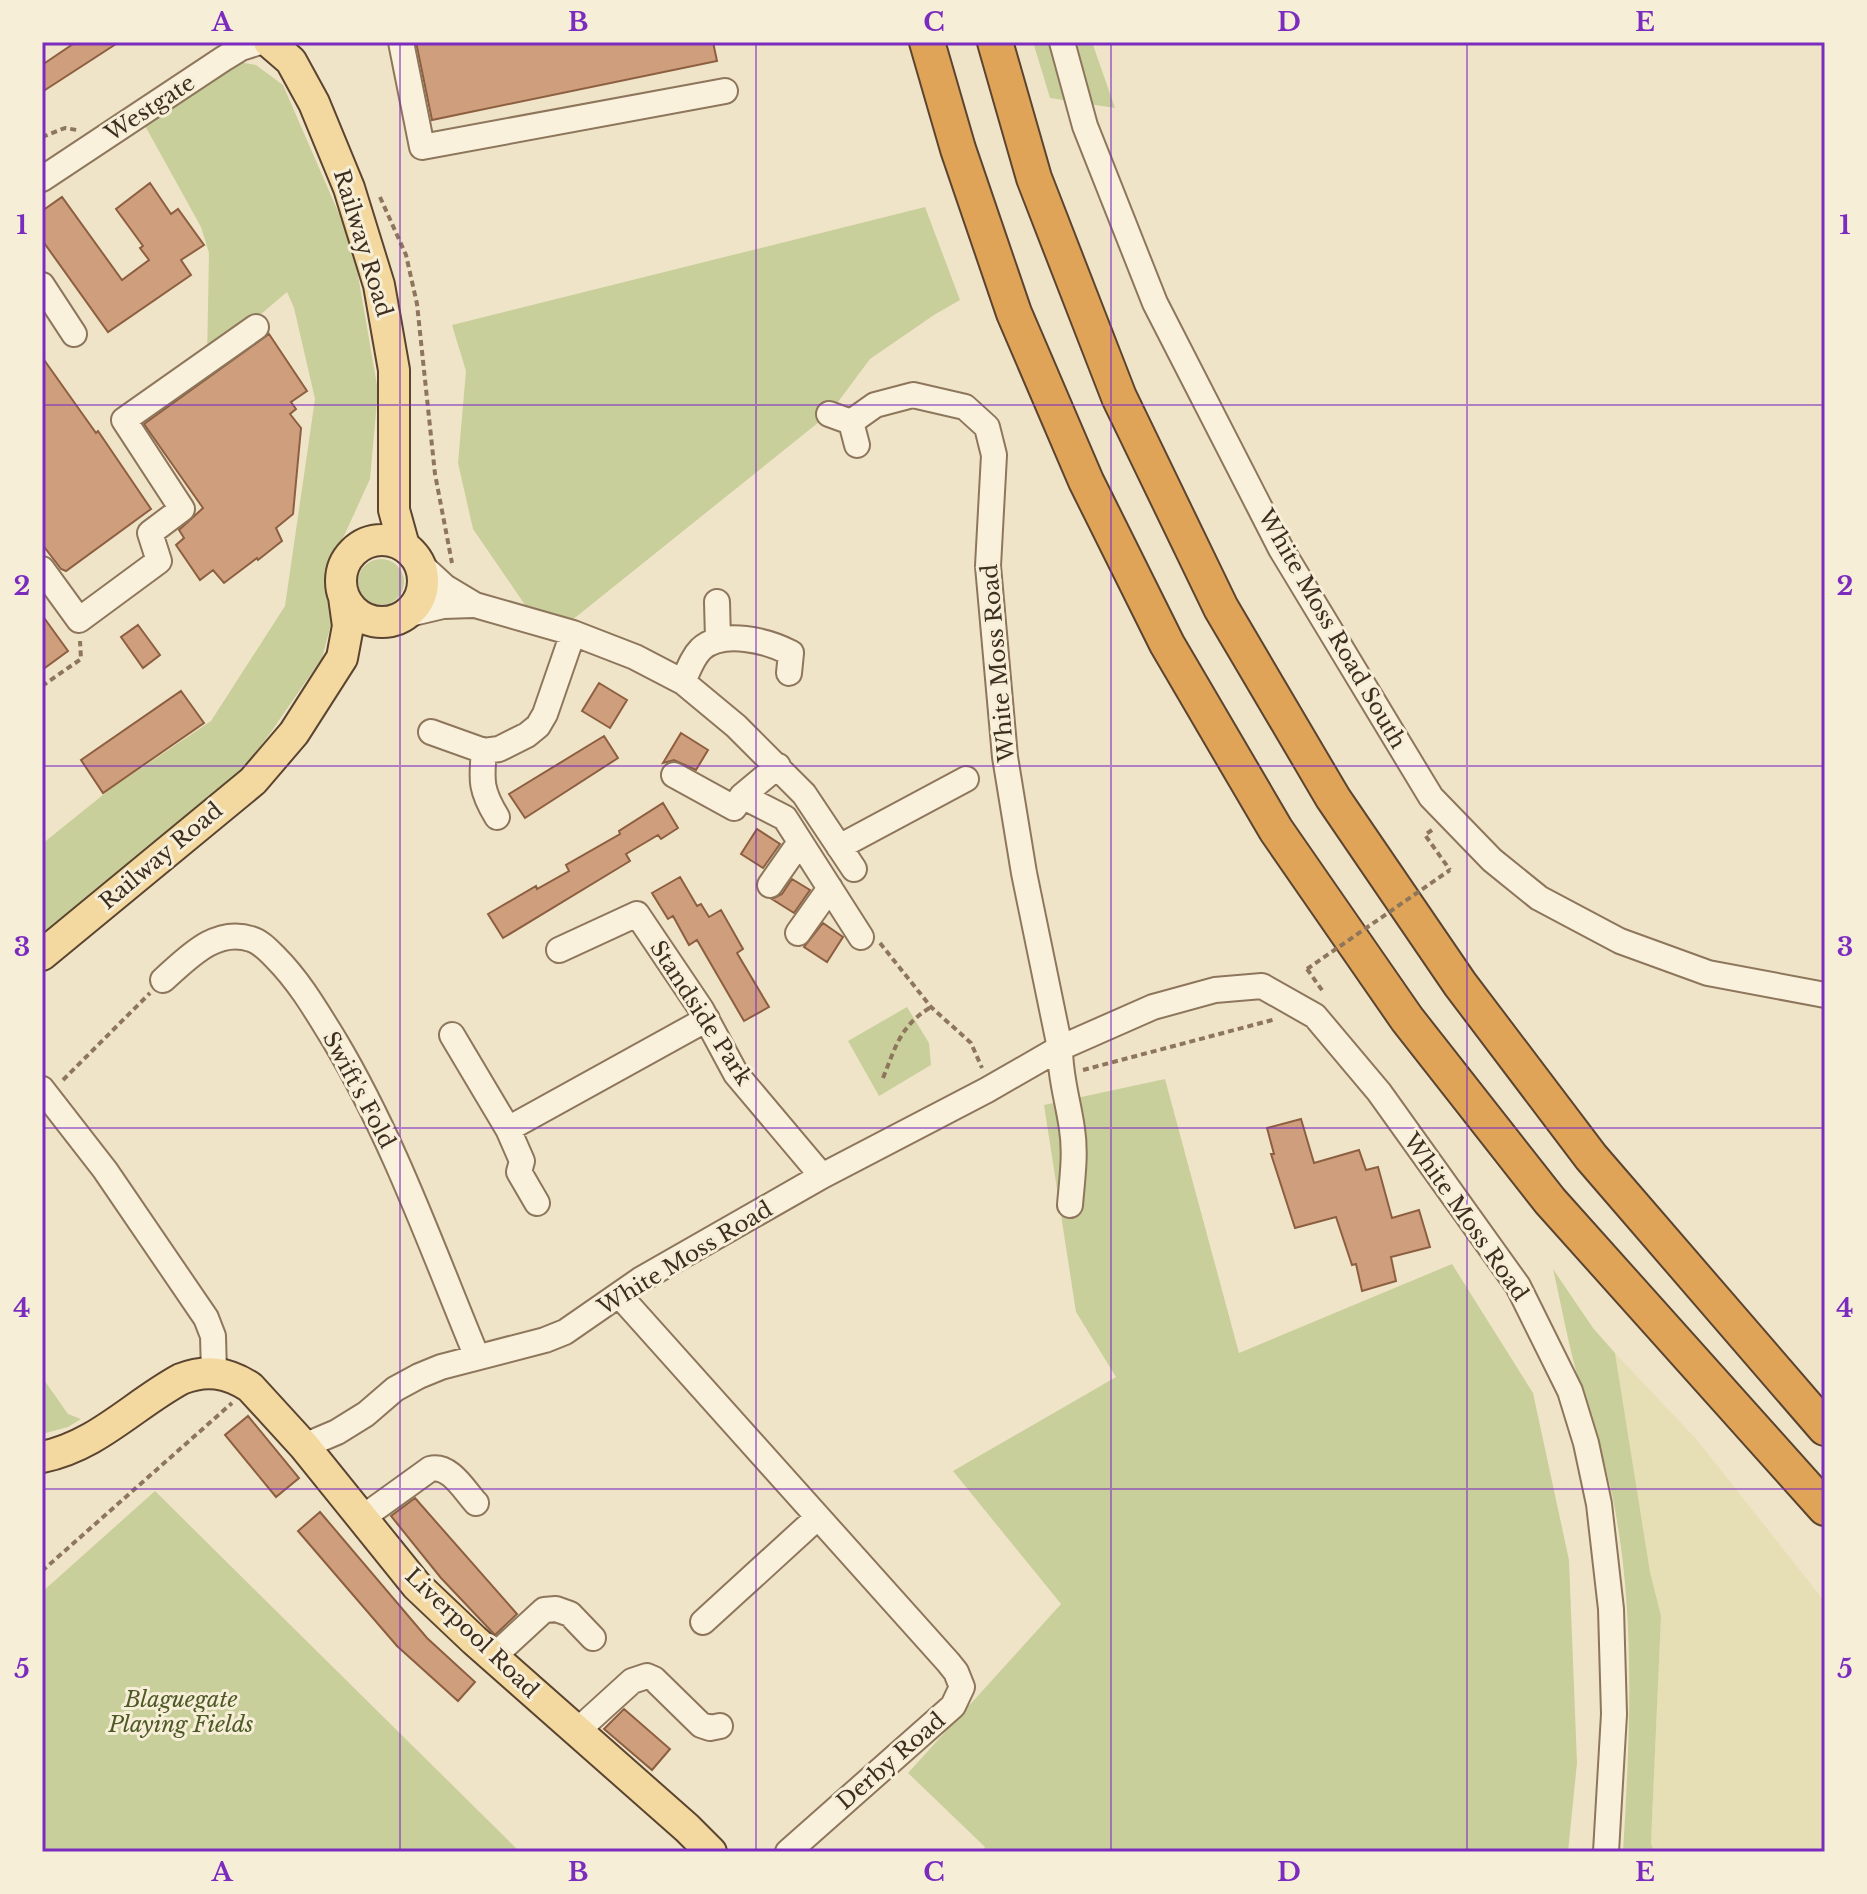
<svg xmlns="http://www.w3.org/2000/svg" width="1867" height="1894" font-family="'Libre Baskerville',serif">
<style>
.farmland{fill:#e6deb5}
.green{fill:#c9cf9b}
.building{fill:#cf9f7d;stroke:#8d5f41;stroke-width:2}
.lines{fill:none;stroke-linecap:round;stroke-linejoin:round}
.minor-casing{stroke:#8d765c;stroke-width:28}
.major-casing{stroke:#5b4430;stroke-width:34}
.highway-casing{stroke:#5b4430;stroke-width:38}
.path{stroke:#8d765c;stroke-width:4;stroke-dasharray:6 4;stroke-linecap:butt}
.minor{stroke:#faf1dc;stroke-width:24}
.major{stroke:#f3d9a0;stroke-width:30}
.highway{stroke:#e0a458;stroke-width:34}
.path-bridge{stroke:#8d765c;stroke-width:4;stroke-dasharray:6 4;stroke-linecap:butt}
.grid{fill:none;stroke:#7b2cbf;stroke-width:2;stroke-opacity:0.55}
.labels{text-anchor:middle;dominant-baseline:central;stroke-width:6;stroke-linejoin:round;paint-order:stroke}
.street-label{font-size:22px;fill:#3d2e20;stroke:#f7eed8}
.park-label{font-size:22px;font-style:italic;fill:#4d5a26;stroke:#f7eed8}
.neatline{fill:none;stroke:#7b2cbf;stroke-width:3}
.grid-label{font-size:26px;text-anchor:middle;font-weight:bold;fill:#7b2cbf}
</style>
<rect width="100%" height="100%" fill="#f0e4c8"/>
<path class="farmland" d="M1615,1353L1697,1440L1825,1602V1852H1654L1651,1843L1661,1616L1650,1572Z"/>
<path class="green" d="M1033,42H1092L1115,108L1050,98Z
M223,59L256,65L283,85L353,246L378,391L370,479L339,547L325,587L333,617L322,658L271,732L226,792L42,952V844L109,790L211,721L285,606L315,399L294,308L287,292L207,360L209,253L201,227L139,115Z
M925,207L960,300L934,315L870,359L829,414L561,629L536,621L473,529L458,463L466,371L452,325Z
M358 582a23 23 0 1 1 46 0a23 23 0 1 1-46 0Z
M907,1007L929,1043L931,1065L879,1096L848,1041Z
M1165,1079L1239,1353L1452,1264L1533,1393L1569,1560L1577,1763L1568,1852H982L985,1847L908,1773L1061,1604L953,1471L1116,1377L1076,1312L1044,1105Z
M1553,1269L1593,1328L1615,1353L1650,1572L1661,1616L1651,1843L1654,1852H1623C1630,1735 1636,1614 1613,1499C1605,1461 1593,1425 1581,1388C1569,1349 1562,1308 1553,1269Z
M42,1377L68,1414L81,1419L68,1427L42,1434Z
M155,1491L520,1852H42V1592Z"/>
<path class="building" d="M76,42H119L42,92V65Z
M416,42H713L717,61L432,120Z
M150,183L171,214L178,209L204,245L181,260L191,275L108,332L42,240V211L62,197L122,280L149,260L140,248L143,246L116,209Z
M269,334L307,391L291,402L296,409L290,414L301,428L293,514L276,528L282,541L258,560L257,558L224,583L213,570L200,580L176,545L184,538L179,530L203,508L144,424Z
M42,357L96,433L98,431L151,509L66,571L61,569L42,544Z
M42,615L68,651L42,670Z
M138,625L160,655L143,668L121,637Z
M599,683L627,700L610,728L582,711Z
M181,691L204,723L103,793L81,760Z
M681,733L708,750L696,770L674,760L663,763Z
M604,736L618,758L525,818L509,794Z
M663,803L678,828L661,839L658,835L626,854L630,861L503,938L488,914L536,886L537,889L569,871L566,865L620,834L619,831Z
M757,829L780,844L763,868L741,854Z
M680,877L697,906L701,904L709,917L721,910L743,949L737,953L769,1007L744,1021L697,940L689,945L673,916L668,919L652,893Z
M792,879L810,890L794,913L772,899L782,894Z
M823,923L843,937L827,962L804,947Z
M1301,1119L1314,1163L1359,1150L1366,1170L1378,1167L1392,1218L1419,1210L1430,1247L1391,1257L1396,1281L1362,1291L1356,1264L1352,1265L1336,1217L1295,1228L1271,1154H1274L1267,1128Z
M248,1416L299,1478L276,1497L225,1435Z
M415,1498L517,1614L495,1635L441,1578L391,1516Z
M320,1512L427,1638L475,1682L458,1701L397,1646L298,1531Z
M624,1709L670,1749L652,1770L604,1729Z"/>
<g class="lines">
<g class="minor-casing">
<path id="minor" d="M401,42L422,147L725,91
M1062,42L1085,126L1155,303L1281,549L1431,797L1492,860L1539,898L1620,941L1708,973L1825,995
M42,179L223,59L241,48L260,42
M42,285L74,334
M829,414L851,422L857,445
M851,422L875,405L913,395L965,407L987,427L994,455L988,566L1005,757L1024,873L1060,1048C1060,1078 1068,1100 1072,1129C1076,1154 1072,1180 1070,1205
M419,563L445,587L475,605L573,633L635,657L683,682L736,726L804,794L854,869
M42,569L79,620L159,561L150,533L182,509L124,420L256,327
M717,602L718,639
M405,615L443,606L473,605
M683,682C688,671 692,658 701,649C723,629 768,641 791,653L789,673
M431,732L484,751L499,749L527,735L538,726L545,714L573,633
M484,751C481,781 481,791 497,817
M674,775L734,808L742,796L778,766
M742,796L785,818L861,937
M839,847L966,779
M770,885L800,842
M798,933L830,888
M559,950L637,914L701,1009L736,1074L822,1176
M163,980C187,959 215,927 251,939C261,942 268,950 275,957C300,982 317,1012 335,1041C394,1140 433,1251 477,1357
M452,1035L508,1129L707,1019
M42,1089L105,1170L206,1318L213,1336L214,1372
M508,1129L522,1161L519,1172L537,1203
M620,1296L948,1662L956,1672L962,1687L953,1706L788,1852
M304,1446L337,1432L366,1414L395,1389L419,1376L441,1367L545,1340L565,1332L640,1280L822,1176L987,1090L1060,1048L1153,1007L1215,990L1262,986L1315,1016L1379,1092L1518,1286L1570,1391L1586,1443L1599,1504L1611,1609L1614,1714L1606,1852
M362,1518L430,1469C450,1464 464,1490 476,1503
M703,1622L818,1517
M493,1657L544,1610L556,1609L570,1614L593,1638
M577,1731L632,1681L647,1676L654,1679L701,1725L710,1728L720,1726"/>
</g>
<g class="major-casing">
<path id="major" d="M269,42L291,61L314,103L349,188L379,285L394,370V510L404,546
M341 581a41 41 0 1 1 82 0a41 41 0 1 1-82 0Z
M42,955L253,781L294,733L342,658L348,626L344,597
M42,1457C97,1446 133,1405 181,1379C206,1369 227,1372 250,1387L304,1446L417,1586L474,1640L687,1828L711,1852"/>
</g>
<g class="highway-casing">
<path id="highway" d="M927,42L958,149L1014,313L1086,481L1167,644L1276,830L1407,1019L1550,1201L1825,1508
M995,42L1034,178L1119,397L1221,608L1333,798L1460,984L1591,1157L1825,1428"/>
</g>
<path class="path" d="M42,137L65,128L77,130
M380,197L406,255L417,304L435,474L452,563
M42,686L81,659L80,641
M1432,830L1425,835L1450,870
M880,943L931,1007L971,1043L982,1068
M1307,969L1324,993
M1083,1070L1276,1019
M883,1078C896,1046 900,1026 931,1007
M63,1080L150,993
M42,1571L232,1403"/>
<use href="#minor" class="minor"/>
<use href="#major" class="major"/>
<use href="#highway" class="highway"/>
<path class="path-bridge" d="M1307,969L1450,870"/>
</g>
<path class="grid" d="M400,42V1852M756,42V1852M1111,42V1852M1467,42V1852M42,405H1825M42,766H1825M42,1128H1825M42,1489H1825"/>
<g class="labels">
<g class="street-label">
<text transform="translate(150 108) rotate(-33)">Westgate</text>
<text transform="translate(363 243) rotate(73)">Railway Road</text>
<text transform="translate(1332 629) rotate(60)">White Moss Road South</text>
<text transform="translate(998 663) rotate(-95)">White Moss Road</text>
<text transform="translate(161 856) rotate(-40)">Railway Road</text>
<text transform="translate(701 1013) rotate(57)">Standside Park</text>
<text transform="translate(359 1090) rotate(62)">Swift's Fold</text>
<text transform="translate(1466 1217) rotate(55)">White Moss Road</text>
<text transform="translate(685 1258) rotate(-31)">White Moss Road</text>
<text transform="translate(472 1633) rotate(44)">Liverpool Road</text>
<text transform="translate(891 1761) rotate(-41)">Derby Road</text>
</g>
<g class="park-label">
<text x="181" y="1699">Blaguegate<tspan x="181" dy="25">Playing Fields</tspan></text>
</g>
</g>
<rect width="1867" height="1894" fill="none" stroke="#f7eed8" stroke-width="88"/>
<rect x="44" y="44" width="1779" height="1806" class="neatline"/>
<g class="grid-label">
<text x="222" y="31">A</text>
<text x="578" y="31">B</text>
<text x="934" y="31">C</text>
<text x="1289" y="31">D</text>
<text x="1645" y="31">E</text>
<text x="22" y="234">1</text>
<text x="1845" y="234">1</text>
<text x="22" y="595">2</text>
<text x="1845" y="595">2</text>
<text x="22" y="956">3</text>
<text x="1845" y="956">3</text>
<text x="22" y="1317">4</text>
<text x="1845" y="1317">4</text>
<text x="22" y="1678">5</text>
<text x="1845" y="1678">5</text>
<text x="222" y="1881">A</text>
<text x="578" y="1881">B</text>
<text x="934" y="1881">C</text>
<text x="1289" y="1881">D</text>
<text x="1645" y="1881">E</text>
</g>
</svg>
